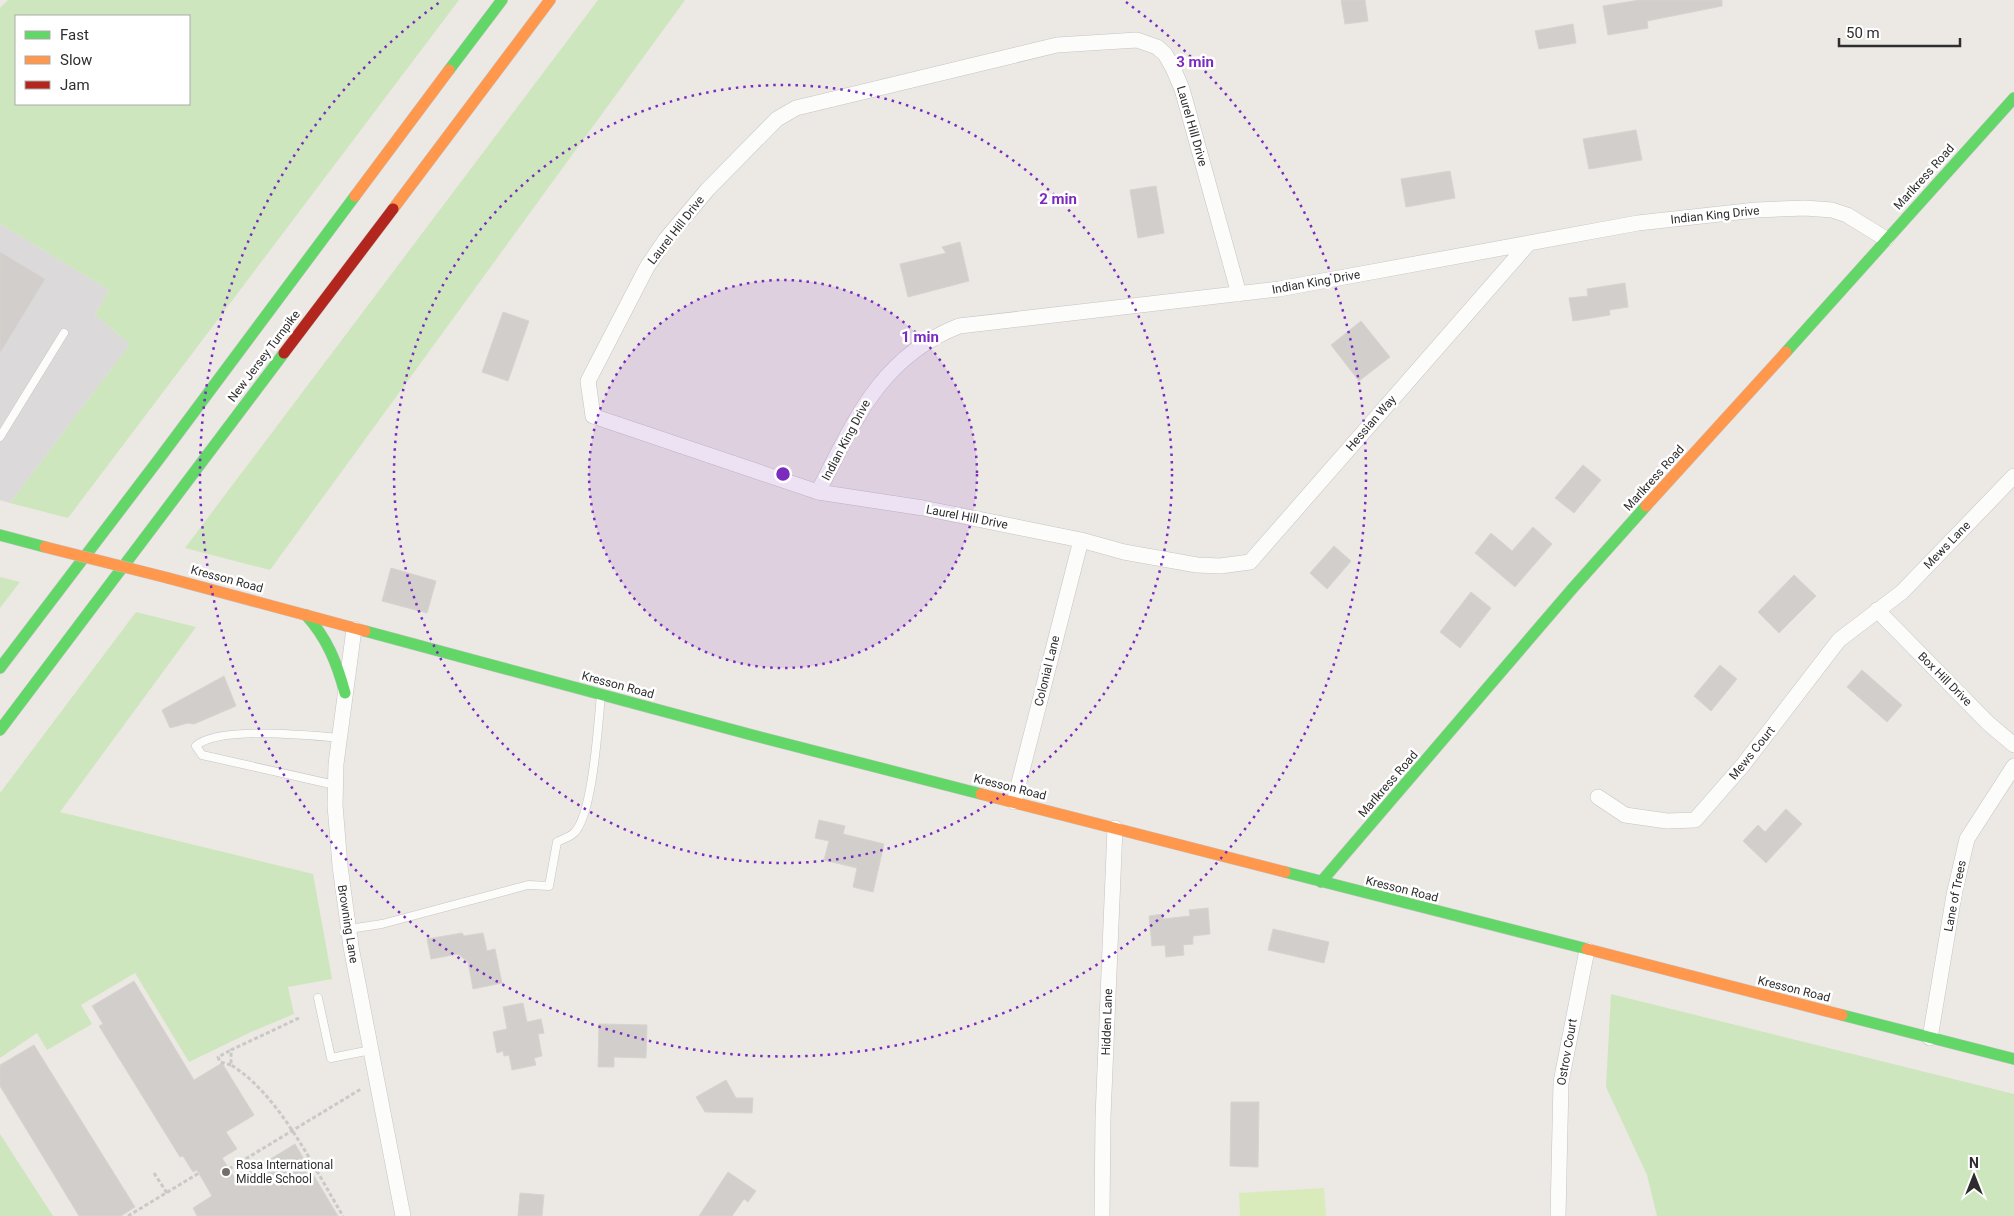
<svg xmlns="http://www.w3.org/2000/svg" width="2014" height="1216" font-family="Roboto,sans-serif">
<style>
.industrial{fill:#dcd9db}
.green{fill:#cee6be;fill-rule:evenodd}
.pitch{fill:#d9eabb}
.building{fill:#d1cecb;stroke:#d7d4d0}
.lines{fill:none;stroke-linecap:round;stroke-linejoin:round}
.lane-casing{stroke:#c5c4c5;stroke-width:9}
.street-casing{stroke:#c5c4c5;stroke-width:16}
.fast-casing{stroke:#c5c4c5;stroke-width:12}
.slow-casing{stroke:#c5c4c5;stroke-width:12}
.jam-casing{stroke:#c5c4c5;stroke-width:12}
.path{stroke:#c9c9c8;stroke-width:3;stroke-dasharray:4 2.5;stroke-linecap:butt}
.lane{stroke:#fcfcfb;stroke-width:8}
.street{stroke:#fcfcfb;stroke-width:15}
.fast{stroke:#63d668;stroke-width:11}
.slow{stroke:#ff974d;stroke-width:11}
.jam{stroke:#b3261e;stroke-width:11}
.slow-bridge-casing{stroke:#c5c4c5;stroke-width:12;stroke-linecap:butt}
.slow-bridge{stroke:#ff974d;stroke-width:11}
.ring{fill:none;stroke:#7b2cbf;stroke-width:2.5;stroke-dasharray:2.5 5}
.poi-dot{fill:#706f6e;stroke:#fff;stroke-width:2}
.labels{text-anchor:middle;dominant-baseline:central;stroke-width:5;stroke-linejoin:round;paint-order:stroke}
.street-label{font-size:12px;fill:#2e2e2e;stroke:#fff}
.poi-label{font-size:12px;fill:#2e2e2e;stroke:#fff;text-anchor:start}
.centre{fill:#7b2cbf;stroke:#fff;stroke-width:2.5}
.ring-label{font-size:15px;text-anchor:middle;font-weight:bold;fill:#7b2cbf;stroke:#fff;stroke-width:5;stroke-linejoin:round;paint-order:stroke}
</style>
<rect width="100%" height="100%" fill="#ece8e4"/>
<path class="industrial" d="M0,224L109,290L95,315L130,344L10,503L0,500Z"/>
<path class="green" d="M8,0H459L68,518L10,503L130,344L95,315L109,290L0,224V8ZM16,16H189V104H16Z
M598,0H685L270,570L185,548Z
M0,577L20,582L0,608Z
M136,612L196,627L60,812L313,874L332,979L288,987L294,1014L251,1032L189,1062L135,973L81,1005L92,1024L47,1050L37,1033L0,1058V793Z
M1611,994L2014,1094V1216H1657L1647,1175L1606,1087Z
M0,1134L53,1216H0Z"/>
<path class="pitch" d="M1324,1188L1326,1216H1240L1239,1193Z"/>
<path class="building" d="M1341,0H1365L1368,21L1345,24Z
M1639,0H1722V6L1647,21L1648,28L1608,35L1603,6Z
M1573,24L1576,43L1539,49L1535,31Z
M1636,130L1642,160L1589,169L1583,139Z
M1450,171L1455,198L1406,207L1401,179Z
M1156,186L1164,233L1138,238L1130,190Z
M960,242L969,281L908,297L900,264L946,253L942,247Z
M0,252L45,279L0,353Z
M1625,283L1628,307L1609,310L1610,315L1573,321L1569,298L1588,296L1587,289Z
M503,312L529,321L508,381L482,372Z
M1361,321L1390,357L1359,381L1331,345Z
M1583,465L1601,480L1574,513L1555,498Z
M1533,527L1552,544L1515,587L1475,553L1491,533L1512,551Z
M1334,546L1351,561L1327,589L1310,573Z
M391,568L436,581L427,613L382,601Z
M1794,575L1816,596L1779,633L1758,612Z
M1471,592L1491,608L1460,648L1440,632Z
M1720,665L1737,679L1711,711L1694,696Z
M1862,670L1902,705L1887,722L1847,687Z
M224,676L236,706L194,724L188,723L170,728L162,710Z
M1786,809L1802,824L1766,863L1743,841L1758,825L1765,832Z
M819,820L845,826L843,834L884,844L873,892L853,887L857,868L824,860L829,841L815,838Z
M1208,908L1210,934L1193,936V944L1183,945L1184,955L1166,957L1165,945L1152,946L1149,916L1163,914V919L1190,916L1189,910Z
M1273,929L1329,942L1324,963L1268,950Z
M462,933L464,936L483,933L487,951L495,949L502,983L473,989L468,962L458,954L431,959L427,939Z
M134,981L194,1080L222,1063L254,1115L226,1132L237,1149L222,1158L236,1180L295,1144L338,1216H197L193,1208L212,1196L197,1170L193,1172L183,1156L180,1157L99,1026L103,1024L92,1006Z
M523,1003L527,1022L541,1019L544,1033L538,1034L542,1056L534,1058L536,1065L512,1070L509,1055L504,1056L503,1051L497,1053L493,1032L507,1029L503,1007Z
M599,1024L647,1025L646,1058L614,1057V1067H598Z
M34,1045L135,1207L121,1216H79L0,1086V1065Z
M726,1080L736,1098H753L752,1113L705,1112L696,1097Z
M1231,1102H1259L1258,1167L1230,1166Z
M728,1172L756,1191L748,1202L744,1199L732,1216H699Z
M520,1193L544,1195L542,1216H518Z"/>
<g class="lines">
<g class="lane-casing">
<path id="lane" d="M0,437L64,333
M335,785L202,755L196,746C217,726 309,735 339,738
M349,929L382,924L528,885L549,886L557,842C562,839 570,837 574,833C593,815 598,724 601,695
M318,998L331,1058L371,1050"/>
</g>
<g class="street-casing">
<path id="street" d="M1239,294L1182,89L1173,68L1165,54L1157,47L1137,40L1057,45L796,108L777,119L708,189L666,239L647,267L588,381L593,416L818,492L923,508L1081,540L1124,552L1197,565L1220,566L1250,562L1528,244
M818,492C854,422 880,357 959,326L1279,289L1638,223L1756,210L1805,208L1832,210L1847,215L1886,239
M1877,610L1988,723L2014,745
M354,629L336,764L335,805L340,866L351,947L403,1216
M1598,797L1625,815L1667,821L1695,820L1743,765L1839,640L1902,592L2014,476
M1014,802L1081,540
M1930,1038L1954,895L1967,839L2014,766
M1102,1216L1103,1117L1115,828
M1558,1216L1561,1082L1587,950"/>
</g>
<g class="fast-casing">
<path id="fast" d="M449,70L502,0
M1786,352L2014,98
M0,535L45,547
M306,615C327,638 337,663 345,693
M365,631L752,735L981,794
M0,668L159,459L355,196
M0,730L284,353
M1285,872L1587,949
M1321,882L1572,589L1646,506
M1842,1015L2014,1059"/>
</g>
<g class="slow-casing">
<path id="slow" d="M355,196L449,70
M393,209L550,0
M1646,506L1786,352
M168,578L365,631
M981,794L1285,872
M1587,949L1842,1015"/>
</g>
<g class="jam-casing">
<path id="jam" d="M284,353L393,209"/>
</g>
<path class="path" d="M299,1018L231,1050V1065C279,1094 314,1168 343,1216
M231,1065L220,1062L218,1057L231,1050
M229,1169L361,1089
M154,1173L167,1193
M128,1216L199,1173"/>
<use href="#lane" class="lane"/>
<use href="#street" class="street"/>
<use href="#fast" class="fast"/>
<use href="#slow" class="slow"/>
<use href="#jam" class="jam"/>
<g class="slow-bridge-casing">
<path id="slow-bridge" d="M45,547L168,578"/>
</g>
<use href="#slow-bridge" class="slow-bridge"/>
</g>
<circle cx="783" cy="474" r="194" fill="#7b2cbf" fill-opacity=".12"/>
<g class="ring">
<circle cx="783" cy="474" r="194"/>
<circle cx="783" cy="474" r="389"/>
<path d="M1126 2A583 583 0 1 1 440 2"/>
</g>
<circle class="poi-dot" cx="226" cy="1172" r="5"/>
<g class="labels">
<g class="street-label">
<text transform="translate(1192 126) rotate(74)">Laurel Hill Drive</text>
<text transform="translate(1924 177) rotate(-48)">Marlkress Road</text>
<text transform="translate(1715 215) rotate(-6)">Indian King Drive</text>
<text transform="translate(676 230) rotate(-52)">Laurel Hill Drive</text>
<text transform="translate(1316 282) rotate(-10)">Indian King Drive</text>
<text transform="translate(264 356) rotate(-53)">New Jersey Turnpike</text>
<text transform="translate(1371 423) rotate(-49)">Hessian Way</text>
<text transform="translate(846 440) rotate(-62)">Indian King Drive</text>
<text transform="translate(1654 478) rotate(-48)">Marlkress Road</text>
<text transform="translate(967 517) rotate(11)">Laurel Hill Drive</text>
<text transform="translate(1947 545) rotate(-46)">Mews Lane</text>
<text transform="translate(227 579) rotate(15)">Kresson Road</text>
<text transform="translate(1047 671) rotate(-76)">Colonial Lane</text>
<text transform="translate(1945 679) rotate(45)">Box Hill Drive</text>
<text transform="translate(618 685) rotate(15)">Kresson Road</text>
<text transform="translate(1752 753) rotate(-51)">Mews Court</text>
<text transform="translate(1388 784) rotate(-49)">Marlkress Road</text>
<text transform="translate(1010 787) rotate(14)">Kresson Road</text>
<text transform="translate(1402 889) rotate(14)">Kresson Road</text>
<text transform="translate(1955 896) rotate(-79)">Lane of Trees</text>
<text transform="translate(348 924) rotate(81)">Browning Lane</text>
<text transform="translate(1794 989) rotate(14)">Kresson Road</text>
<text transform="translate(1107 1022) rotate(-88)">Hidden Lane</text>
<text transform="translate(1567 1052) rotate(-80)">Ostrov Court</text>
</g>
<g class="poi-label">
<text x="236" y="1165">Rosa International<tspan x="236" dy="14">Middle School</tspan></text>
</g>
</g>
<circle cx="783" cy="474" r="8" class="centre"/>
<g class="ring-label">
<text x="1195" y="67">3 min</text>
<text x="1058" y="204">2 min</text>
<text x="920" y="342">1 min</text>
</g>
<rect x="15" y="15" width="175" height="90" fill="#ffffff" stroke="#ababab"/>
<rect x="25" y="31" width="25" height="8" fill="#63d668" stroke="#ababab"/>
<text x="60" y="40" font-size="15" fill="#2e2e2e">Fast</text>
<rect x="25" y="56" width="25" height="8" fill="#ff974d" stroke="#ababab"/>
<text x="60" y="65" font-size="15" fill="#2e2e2e">Slow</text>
<rect x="25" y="81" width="25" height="8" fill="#b3261e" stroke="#ababab"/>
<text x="60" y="90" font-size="15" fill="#2e2e2e">Jam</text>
<g transform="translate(1974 1176)" stroke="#ffffff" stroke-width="4" paint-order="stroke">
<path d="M0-4L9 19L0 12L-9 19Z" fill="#2e2e2e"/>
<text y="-8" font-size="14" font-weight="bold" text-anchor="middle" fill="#2e2e2e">N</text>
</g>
<path d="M1839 38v8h121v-8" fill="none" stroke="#2e2e2e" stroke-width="2.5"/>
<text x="1846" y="38" font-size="15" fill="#2e2e2e" stroke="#ffffff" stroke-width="4" paint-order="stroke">50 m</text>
</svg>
